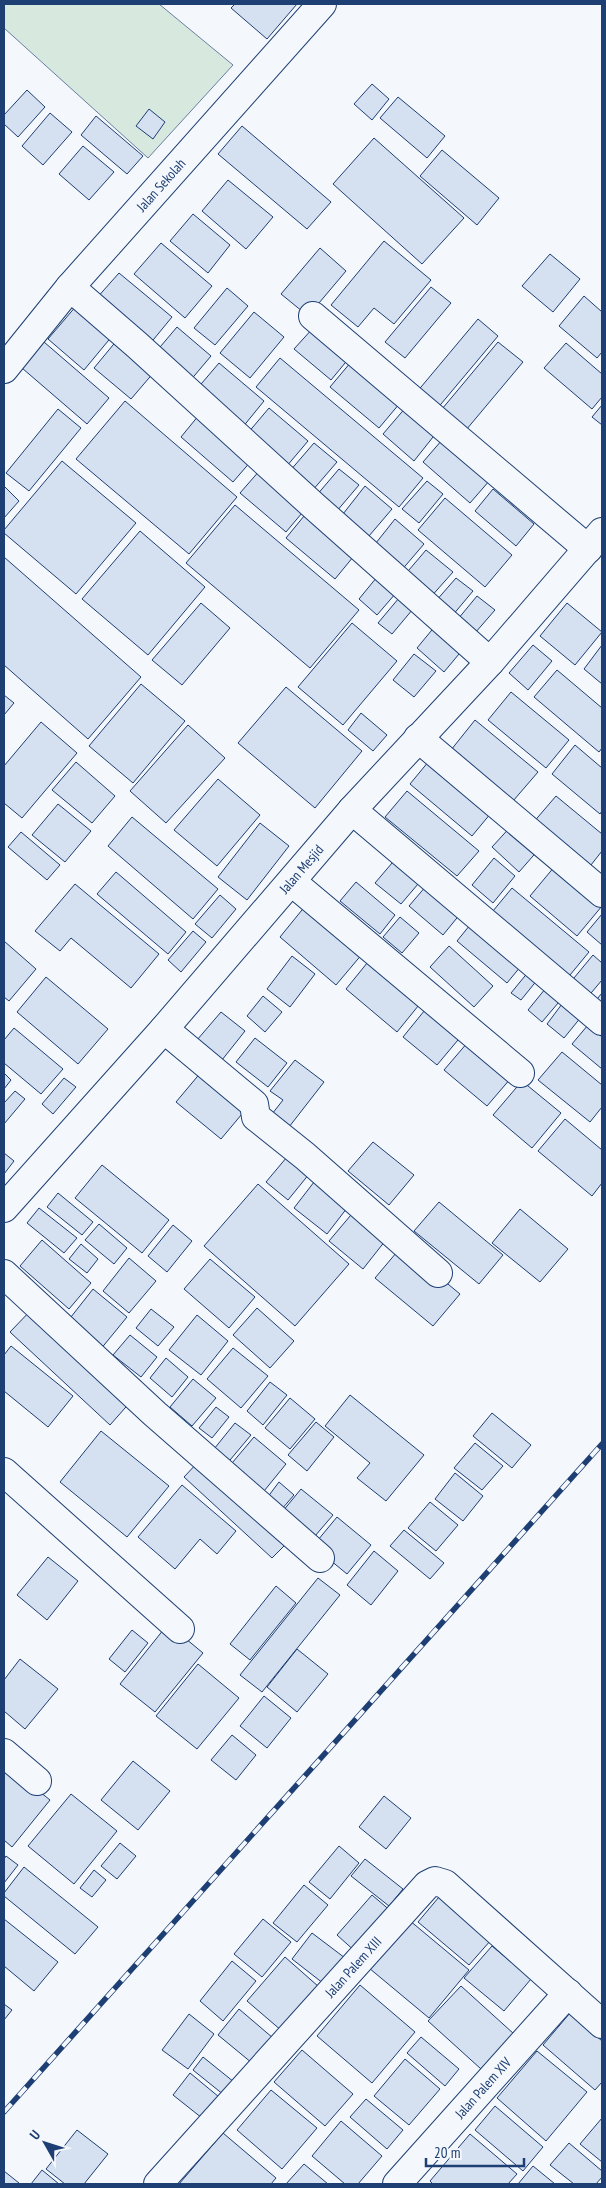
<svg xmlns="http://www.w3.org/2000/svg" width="606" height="2188" font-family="'PT Sans Narrow',sans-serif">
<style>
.green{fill:#d7e8df;stroke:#687fa3}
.building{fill:#d5e0f0;stroke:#1d3f73}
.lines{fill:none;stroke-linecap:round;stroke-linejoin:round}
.minor-casing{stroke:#1d3f73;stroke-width:30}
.minor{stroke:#f4f7fb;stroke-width:28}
.rail-casing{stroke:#1d3f73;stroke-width:5.5}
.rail{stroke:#f4f7fb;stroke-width:4;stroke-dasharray:11;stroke-linecap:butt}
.labels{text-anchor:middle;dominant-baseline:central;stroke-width:4;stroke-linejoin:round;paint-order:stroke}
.street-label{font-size:14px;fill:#1d3f73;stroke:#f4f7fb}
</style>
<rect width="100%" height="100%" fill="#f4f7fb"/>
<path class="green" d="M4,4H159L233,65L148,158L4,28Z"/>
<path class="building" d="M235,4H297L267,39L231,8Z
M372,84L389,99L372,120L354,104Z
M27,90L45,107L18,137L4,124V115Z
M398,97L445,136L427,158L380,118Z
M149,109L165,122L153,139L136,126Z
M50,113L72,132L43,165L22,146Z
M96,116L143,156L127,174L81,135Z
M242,126L331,202L307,229L218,154Z
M374,138L464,218L422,264L333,184Z
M83,146L114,172L89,200L59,174Z
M442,150L499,198L477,225L420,176Z
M228,180L273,217L246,249L202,211Z
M193,214L230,245L208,273L170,241Z
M384,241L431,280L394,324L374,308L358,327L331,305Z
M161,243L212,286L185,318L134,274Z
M320,248L346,271L308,316L281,294Z
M550,254L580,279L553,312L522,286Z
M119,273L172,317L149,345L95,300Z
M431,287L451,303L405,358L385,342Z
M227,288L248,306L215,345L194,328Z
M584,296L602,312V352L597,358L559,326Z
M77,305L113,335L84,370L48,339Z
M254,312L284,337L250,378L220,353Z
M478,319L498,336L436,410L416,393Z
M177,327L211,356L189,382L155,353Z
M314,327L350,357L331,380L294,349Z
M118,339L155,371L131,399L94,368Z
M44,342L109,398L87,424L22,368Z
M498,342L523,362L466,430L442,409Z
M566,343L602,374V397L592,409L544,368Z
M280,358L423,478L399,507L256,387Z
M351,362L400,403L379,428L330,387Z
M219,363L264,401L242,428L196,390Z
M125,401L237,497L189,554L76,459Z
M602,405V425L592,417Z
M407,406L437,432L414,461L383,434Z
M269,408L308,441L286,467L247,434Z
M58,409L81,428L29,491L6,473Z
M199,415L252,460L233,482L181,437Z
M442,440L490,480L470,503L423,462Z
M314,443L337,462L312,491L289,472Z
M62,461L136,523L76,594L4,533V530Z
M261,469L307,507L286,532L240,493Z
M339,469L359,485L336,512L316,496Z
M427,481L443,494L419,523L402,509Z
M4,486L19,501L4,518Z
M365,486L392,509L369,536L343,514Z
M493,489L534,524L516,546L475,511Z
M445,498L512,555L485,587L418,530Z
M235,505L359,610L310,668L186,563Z
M309,510L358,551L335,579L286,538Z
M395,519L424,544L400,572L372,548Z
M140,531L205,587L148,655L82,599Z
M426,550L453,572L429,599L403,577Z
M4,557L141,677L88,739L4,665Z
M377,577L396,593L377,615L359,599Z
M456,578L473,591L452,616L435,602Z
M477,596L495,610L475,633L458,619Z
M399,598L413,609L392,634L378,623Z
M201,603L230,628L182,685L152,660Z
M567,603L602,632L575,665L540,636Z
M352,623L397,661L343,725L298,687Z
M436,625L464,648L444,672L417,648Z
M533,645L552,661L528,690L509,673Z
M602,645V684L584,669Z
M414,654L436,671L414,697L393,680Z
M557,670L602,708V748L599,752L534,697Z
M141,684L185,721L133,783L89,746Z
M286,687L362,751L315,808L238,743Z
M511,692L569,740L546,768L488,720Z
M4,695L14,703L4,715Z
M361,713L387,735L373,751L348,730Z
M475,720L538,772L513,801L451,750Z
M41,722L77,753L22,818L4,803V766Z
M188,725L225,758L166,823L130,791Z
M575,745L602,768V811L600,814L552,774Z
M429,761L491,813L472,836L410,784Z
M76,762L115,796L92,823L52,790Z
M218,779L260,815L217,866L174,830Z
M407,791L479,851L457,876L385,817Z
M556,796L602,834V851L587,870L532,824Z
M58,804L91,831L65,862L32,835Z
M132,817L218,889L193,919L108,846Z
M260,823L289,846L247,900L218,877Z
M514,823L540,848L519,872L492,847Z
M21,832L60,865L47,880L8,847Z
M398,856L424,877L401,904L375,883Z
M494,858L515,876L493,903L472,885Z
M555,866L602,906L577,936L530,896Z
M116,872L186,932L168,954L97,894Z
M356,882L395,915L380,934L340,901Z
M75,884L159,954L131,988L71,938L60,951L35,931Z
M427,885L461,913L443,935L409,906Z
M512,888L589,952L565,981L488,917Z
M220,895L236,909L212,938L195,924Z
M306,905L363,953L336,985L280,937Z
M602,914V945L587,932Z
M400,917L419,933L402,953L383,937Z
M470,925L521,966L507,983L457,941Z
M193,931L206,942L181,972L168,960Z
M4,941L36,969L9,1001L4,997Z
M449,946L493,986L474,1007L430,967Z
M593,955L602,963V980L586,999L569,984Z
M292,956L315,974L290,1007L267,989Z
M372,957L423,1000L397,1032L346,989Z
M529,971L538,979L521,1000L511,993Z
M46,977L108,1029L78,1064L17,1012Z
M550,983L564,996L542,1022L528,1010Z
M602,993V1013L592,1005Z
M263,996L282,1012L265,1032L247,1016Z
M568,996L586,1011L564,1038L547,1024Z
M429,1005L463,1034L437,1065L403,1037Z
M221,1012L245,1031L222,1060L197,1040Z
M588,1025L602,1037V1069L572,1044Z
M14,1028L63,1069L41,1094L4,1063V1040Z
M255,1038L287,1063L268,1087L236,1062Z
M468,1042L511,1078L487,1106L444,1070Z
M562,1052L602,1085V1107L590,1122L538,1080Z
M295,1060L324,1082L289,1127L272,1114L283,1100L270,1091Z
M202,1071L247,1108L221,1139L176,1102Z
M4,1073L11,1080L4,1089Z
M64,1078L76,1087L53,1114L42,1104Z
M522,1081L561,1113L532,1148L493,1115Z
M15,1091L25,1099L4,1124V1103Z
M565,1119L602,1150V1183L592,1196L538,1151Z
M373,1142L414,1175L389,1205L348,1171Z
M292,1151L314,1168L288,1200L266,1182Z
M4,1153L14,1161L4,1174Z
M102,1165L169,1220L142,1253L75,1198Z
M321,1173L354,1199L327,1234L294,1208Z
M258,1184L349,1264L295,1326L204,1246Z
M58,1193L93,1222L82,1235L47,1207Z
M439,1202L503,1255L479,1284L414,1231Z
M39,1208L77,1238L64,1253L27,1223Z
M356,1209L389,1236L363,1269L329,1241Z
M520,1209L568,1249L540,1282L492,1243Z
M99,1224L127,1248L114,1264L85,1240Z
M173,1225L192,1241L167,1272L148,1256Z
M42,1240L91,1283L69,1309L20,1266Z
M81,1244L98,1259L87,1273L69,1259Z
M402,1246L460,1294L433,1326L375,1278Z
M129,1258L156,1281L129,1313L103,1291Z
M210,1259L255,1297L229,1328L184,1289Z
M93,1289L127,1317L100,1350L67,1322Z
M34,1307L133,1399L110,1425L10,1332Z
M257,1308L294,1341L270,1368L233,1335Z
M151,1309L174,1327L158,1346L136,1328Z
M197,1315L228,1341L201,1375L169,1350Z
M130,1335L157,1357L141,1377L113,1355Z
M11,1346L73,1396L48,1427L4,1391V1355Z
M233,1348L268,1376L241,1408L207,1379Z
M166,1358L188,1377L172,1397L150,1378Z
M193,1379L216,1398L192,1426L170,1407Z
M270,1382L287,1395L263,1425L247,1411Z
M350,1395L424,1455L386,1501L357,1478L370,1463L325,1426Z
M290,1398L315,1419L290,1449L265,1428Z
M216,1407L229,1417L212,1438L199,1428Z
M492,1413L531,1445L512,1468L473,1436Z
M316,1422L334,1437L307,1471L288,1455Z
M235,1423L251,1435L225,1466L210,1454Z
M101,1431L169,1486L127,1537L60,1482Z
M254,1437L286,1464L260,1496L227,1469Z
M475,1443L503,1466L482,1490L454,1468Z
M200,1460L289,1541L272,1558L184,1477Z
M455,1473L483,1496L463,1521L435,1499Z
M279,1482L294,1495L281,1510L267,1498Z
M182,1485L236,1531L217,1554L200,1539L175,1569L138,1537Z
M301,1489L333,1515L309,1543L278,1517Z
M430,1502L458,1525L436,1551L408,1528Z
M337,1517L371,1545L347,1574L313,1546Z
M404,1530L444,1563L430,1579L390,1546Z
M374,1551L398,1571L371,1605L347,1585Z
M48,1557L78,1581L47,1620L17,1595Z
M318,1578L340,1595L262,1692L240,1675Z
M276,1586L296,1603L250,1660L230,1644Z
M168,1624L203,1653L155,1712L120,1684Z
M132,1630L148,1643L125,1672L109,1659Z
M297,1649L328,1674L297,1712L267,1687Z
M20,1659L58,1689L25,1729L4,1711V1680Z
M198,1664L239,1698L197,1749L156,1716Z
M264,1696L291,1718L267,1748L240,1726Z
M232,1735L256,1755L236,1780L211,1760Z
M133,1761L170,1791L138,1830L101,1800Z
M4,1763L50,1800L12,1847L4,1840Z
M71,1794L117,1831L74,1884L28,1846Z
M384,1796L411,1818L386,1849L359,1827Z
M120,1843L136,1856L117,1879L101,1866Z
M339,1846L359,1863L330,1899L309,1882Z
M6,1856L18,1865L4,1883V1859Z
M365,1859L403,1889L389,1906L351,1876Z
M24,1867L98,1927L75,1954L4,1896V1893Z
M94,1870L106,1880L92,1897L80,1888Z
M304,1885L328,1905L297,1942L273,1923Z
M372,1895L392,1912L357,1953L337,1935Z
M439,1897L491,1940L469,1965L418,1922Z
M4,1919L58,1962L34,1991L4,1966Z
M263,1919L291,1942L262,1977L234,1954Z
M409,1920L469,1970L429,2018L369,1968Z
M312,1933L349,1961L328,1987L292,1959Z
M492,1946L531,1979L504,2011L464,1978Z
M285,1957L319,1987L282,2031L247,2001Z
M232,1961L256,1981L223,2021L200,2001Z
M360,1985L415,2032L372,2083L317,2036Z
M461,1986L514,2034L481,2069L428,2021Z
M4,2004L12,2010L4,2020Z
M239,2009L273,2038L252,2063L218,2035Z
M570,2013L602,2041V2082L595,2090L543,2045Z
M189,2014L214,2034L188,2069L162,2050Z
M421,2037L459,2069L445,2086L407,2053Z
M302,2050L353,2094L325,2126L274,2082Z
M537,2051L587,2092L546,2141L497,2098Z
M203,2057L234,2082L224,2095L193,2070Z
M405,2059L440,2089L409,2125L374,2096Z
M190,2073L219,2097L202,2118L173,2095Z
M271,2090L317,2128L282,2169L237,2130Z
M366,2099L403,2130L387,2149L350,2117Z
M495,2106L543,2147L523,2171L475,2130Z
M602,2118V2162L580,2144Z
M341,2121L382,2156L358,2184H345L312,2156Z
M77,2130L108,2154L84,2184H65L46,2169Z
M223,2133L276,2178L271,2184H179Z
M470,2134L517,2174L508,2184H433L430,2181Z
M569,2143L602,2171V2177L596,2184H574L550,2165Z
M304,2164L328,2184H286Z
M533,2166L555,2184H518Z
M42,2170L59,2184H31Z
M4,2171L19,2183V2184H4Z"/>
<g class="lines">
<g class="minor-casing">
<g id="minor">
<path d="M70,287L137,345L315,507L490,662"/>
<path d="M313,316L588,549"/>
<path id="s1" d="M4,369L70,287L322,4"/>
<path d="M418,738L602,893"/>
<path d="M352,810L602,1021"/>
<path d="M292,882L520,1073"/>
<path d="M164,1029L254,1104L256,1117L260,1120L305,1156L438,1273"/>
<path id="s2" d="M4,1208L164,1029L352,810L490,662L602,532"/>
<path d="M4,1274L155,1414L320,1558"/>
<path d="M4,1472L180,1629"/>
<path d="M4,1753L37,1781"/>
<path id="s3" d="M158,2184L427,1885L435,1881L445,1884L602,2024"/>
<path id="s4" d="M397,2184L568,1993"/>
</g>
</g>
<use href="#minor" class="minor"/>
<g class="rail-casing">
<path id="rail" d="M4,2112L602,1444"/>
</g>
<use href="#rail" class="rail"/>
</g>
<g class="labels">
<g class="street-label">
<text stroke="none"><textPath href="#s1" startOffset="242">Jalan Sekolah</textPath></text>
<text stroke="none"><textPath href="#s2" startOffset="451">Jalan Mesjid</textPath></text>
<text stroke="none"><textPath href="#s3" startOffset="292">Jalan Palem XIII</textPath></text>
<text stroke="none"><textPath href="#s4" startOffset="129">Jalan Palem XIV</textPath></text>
</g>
</g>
<rect width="606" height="2188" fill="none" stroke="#1d3f73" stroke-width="10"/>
<g transform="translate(45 2143) rotate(309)" stroke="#f4f7fb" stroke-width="4" paint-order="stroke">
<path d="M0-4L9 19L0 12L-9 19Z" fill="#1d3f73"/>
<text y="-8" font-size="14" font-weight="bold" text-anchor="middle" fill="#1d3f73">U</text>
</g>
<path d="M426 2158v8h98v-8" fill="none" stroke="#1d3f73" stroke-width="2.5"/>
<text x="434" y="2158" font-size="15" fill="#1d3f73" stroke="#f4f7fb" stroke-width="4" paint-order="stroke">20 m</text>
</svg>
